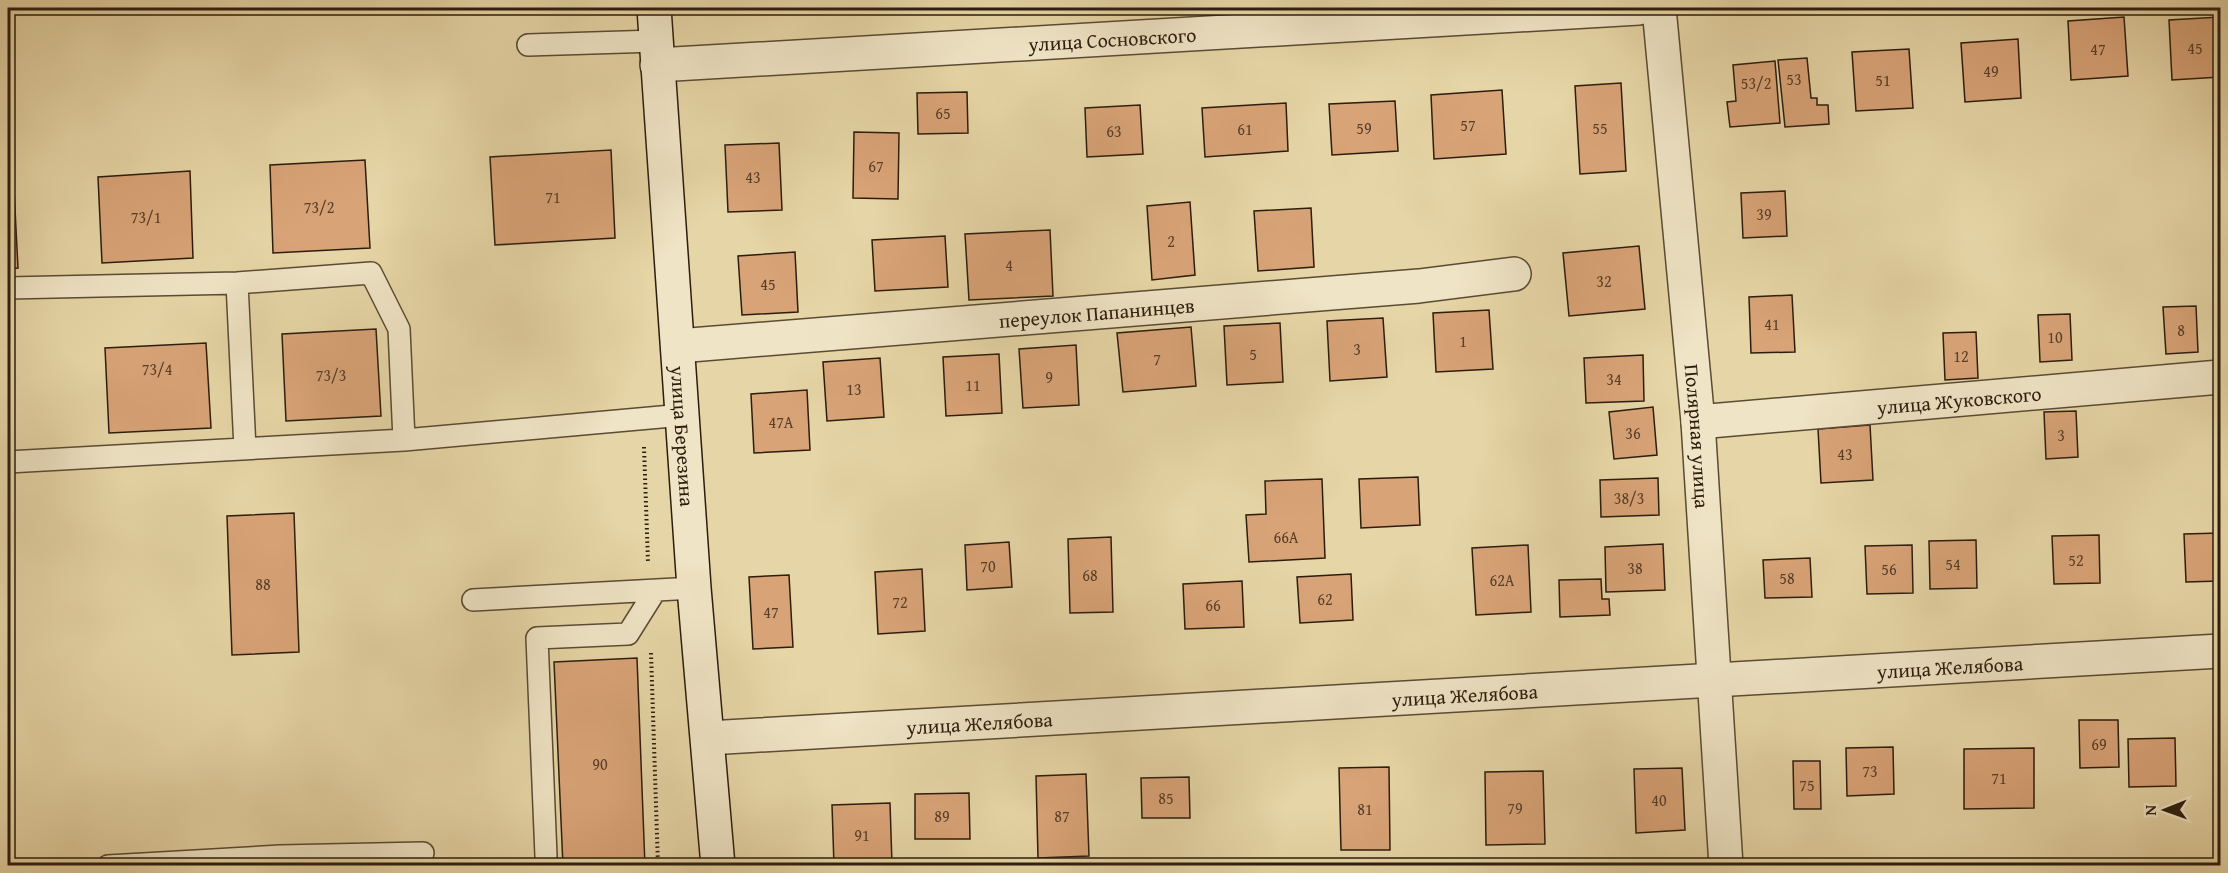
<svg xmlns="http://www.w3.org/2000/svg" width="2228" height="873" font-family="'Gentium Book Plus',serif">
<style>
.building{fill:#d8a377;stroke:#2c1d0d;stroke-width:1.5}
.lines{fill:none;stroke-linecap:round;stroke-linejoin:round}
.lane-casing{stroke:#5a4b33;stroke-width:24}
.street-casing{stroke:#5a4b33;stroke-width:36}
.secondary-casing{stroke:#2c1d0d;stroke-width:36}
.path{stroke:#2c1d0d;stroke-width:4;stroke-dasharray:1.5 3;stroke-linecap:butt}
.lane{stroke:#efe4c5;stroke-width:21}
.street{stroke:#efe4c5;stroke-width:33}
.secondary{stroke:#efe4c5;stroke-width:33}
.labels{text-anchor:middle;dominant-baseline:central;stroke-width:6;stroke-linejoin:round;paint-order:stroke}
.number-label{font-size:16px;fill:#573e28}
.street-label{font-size:20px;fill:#2c1d0d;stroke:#efe4c5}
</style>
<rect width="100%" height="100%" fill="#e6d5a6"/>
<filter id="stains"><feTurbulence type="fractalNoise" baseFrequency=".00333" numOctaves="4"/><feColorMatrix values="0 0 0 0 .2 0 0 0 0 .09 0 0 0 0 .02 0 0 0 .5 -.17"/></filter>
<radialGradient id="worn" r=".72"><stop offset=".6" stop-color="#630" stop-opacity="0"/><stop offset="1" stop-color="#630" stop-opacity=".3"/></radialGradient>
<path class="building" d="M319,8H399L319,10Z
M2124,17L2128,76L2071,80L2068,21Z
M2220,17V77L2172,80L2169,20Z
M2018,39L2021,98L1965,102L1961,43Z
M1909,49L1913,108L1856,111L1852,52Z
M1807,58L1811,98H1817V105H1828L1829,124L1785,127L1778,60Z
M1775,61L1780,123L1730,127L1727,102L1736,101L1733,65Z
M1621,83L1626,171L1580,174L1575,86Z
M1502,90L1506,154L1434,159L1431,95Z
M967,92L968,133L918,134L917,93Z
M1395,101L1398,151L1332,155L1329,104Z
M1286,103L1288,151L1205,157L1202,108Z
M1140,105L1143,154L1087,157L1085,108Z
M854,132L899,133L898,199L853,198Z
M779,143L782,210L728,212L725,145Z
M611,150L615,238L495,245L490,157Z
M365,160L370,248L273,253L270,165Z
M190,171L193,258L102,263L98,177Z
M8,189H14L18,268L8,269Z
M1785,191L1787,236L1743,238L1741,193Z
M1190,202L1195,275L1152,280L1147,206Z
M1311,208L1314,267L1258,271L1254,211Z
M1050,230L1053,296L969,300L965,234Z
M945,236L948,287L875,291L872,240Z
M1639,246L1645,309L1569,316L1563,253Z
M795,252L798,312L742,315L738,256Z
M1792,295L1795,352L1751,353L1749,297Z
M2196,306L2198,352L2166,354L2163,307Z
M1489,310L1493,369L1436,372L1433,313Z
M2070,314L2072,360L2040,362L2038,315Z
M1383,318L1387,377L1330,381L1327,321Z
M1280,323L1283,382L1227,385L1224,326Z
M1191,327L1196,386L1123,392L1117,333Z
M376,329L381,416L286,421L282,334Z
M1976,332L1978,378L1945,380L1943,333Z
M206,343L211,428L109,433L105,348Z
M1076,345L1079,405L1023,408L1019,349Z
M999,354L1002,413L946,416L943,357Z
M1643,355L1644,401L1586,403L1584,358Z
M880,358L884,417L827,421L823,362Z
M807,390L810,450L754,453L751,394Z
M1653,407L1657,455L1614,459L1609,412Z
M2076,411L2078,457L2046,459L2044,412Z
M1870,425L1873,480L1821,483L1818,429Z
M1418,477L1420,525L1361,528L1359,479Z
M1658,478L1659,515L1601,517L1600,480Z
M1322,479L1325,558L1249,562L1246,515L1266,514L1265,481Z
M294,513L299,652L232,655L227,516Z
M2220,533V581L2186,582L2184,534Z
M2099,535L2100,583L2054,584L2052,536Z
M1111,537L1113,612L1070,613L1068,539Z
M1976,540L1977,588L1930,589L1929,541Z
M1009,542L1012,587L967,590L965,545Z
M1663,544L1665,590L1606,592L1605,547Z
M1528,545L1531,612L1476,615L1472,548Z
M1912,545L1913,593L1867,594L1865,546Z
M1810,558L1812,597L1765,598L1763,560Z
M922,569L925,631L878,634L875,572Z
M1351,574L1353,620L1300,623L1297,577Z
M789,575L793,647L753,649L749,577Z
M1601,579L1602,599H1609L1610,615L1560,617L1559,580Z
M1242,581L1244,627L1185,629L1183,584Z
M637,658L645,866H563L554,662Z
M2079,720H2118L2119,767L2080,768Z
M2175,738L2176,786L2129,787L2128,739Z
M1893,747L1894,794L1847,796L1846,748Z
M2034,748V808L1964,809V749Z
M1793,761H1820L1821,809H1794Z
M1389,767L1390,850H1341L1339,768Z
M1682,768L1685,830L1636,833L1634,769Z
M1543,771L1545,844L1486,845L1485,772Z
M1086,774L1089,856L1038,858L1036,776Z
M1189,777L1190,818H1142L1141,778Z
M969,793L970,839H915V794Z
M890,803L892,864L834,866L832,805Z"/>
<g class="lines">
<g class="lane-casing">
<path id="lane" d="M528,45L656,41
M237,283L245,449
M8,288L237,283L371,273L399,329L404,440
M8,462L404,440L683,415
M473,600L694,588
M280,856L423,853
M546,856L537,638L628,634L655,591
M108,866L280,856L281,866"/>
</g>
<g class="street-casing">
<g id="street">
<path id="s1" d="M1659,8L1698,422L1726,866"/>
<path id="s2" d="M657,65L1639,8"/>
<path id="s3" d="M678,346L1419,286L1514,274"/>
<path id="s4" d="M1698,422L2220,377"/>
<path id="s5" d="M708,738L2220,651"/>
</g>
</g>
<g class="secondary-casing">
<g id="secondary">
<path id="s6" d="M654,8L694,588L718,866"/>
</g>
</g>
<path class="path" d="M644,447L648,562
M651,653L658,866"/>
<use href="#lane" class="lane"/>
<use href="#street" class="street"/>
<use href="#secondary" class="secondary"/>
</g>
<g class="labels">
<g class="number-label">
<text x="2195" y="48">45</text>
<text x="2098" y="49">47</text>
<text x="1991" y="71">49</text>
<text x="1794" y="79">53</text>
<text x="1883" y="80">51</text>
<text x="1756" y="83">53/2</text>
<text x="943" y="113">65</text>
<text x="1468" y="125">57</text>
<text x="1364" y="128">59</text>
<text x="1600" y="128">55</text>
<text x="1245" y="129">61</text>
<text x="1114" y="131">63</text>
<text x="876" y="166">67</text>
<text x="753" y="177">43</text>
<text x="553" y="197">71</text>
<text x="319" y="207">73/2</text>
<text x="1764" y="214">39</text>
<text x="146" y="217">73/1</text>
<text x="1171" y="241">2</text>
<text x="1009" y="265">4</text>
<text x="1604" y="281">32</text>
<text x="768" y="284">45</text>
<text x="1772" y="324">41</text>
<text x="2181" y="330">8</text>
<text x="2055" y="337">10</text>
<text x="1463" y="341">1</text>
<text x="1357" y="349">3</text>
<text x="1253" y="354">5</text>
<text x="1961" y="356">12</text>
<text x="1157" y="359">7</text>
<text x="157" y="369">73/4</text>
<text x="331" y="375">73/3</text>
<text x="1049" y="377">9</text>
<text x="1614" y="379">34</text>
<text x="973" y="385">11</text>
<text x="854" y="389">13</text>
<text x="781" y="422">47А</text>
<text x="1633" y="433">36</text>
<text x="2061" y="435">3</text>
<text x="1845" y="454">43</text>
<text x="1629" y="498">38/3</text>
<text x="1286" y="537">66А</text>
<text x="2076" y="560">52</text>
<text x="1953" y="564">54</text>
<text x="988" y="566">70</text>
<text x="1635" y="568">38</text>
<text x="1889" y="569">56</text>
<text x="1090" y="575">68</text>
<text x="1787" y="578">58</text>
<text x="1502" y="580">62А</text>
<text x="263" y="584">88</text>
<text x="1325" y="599">62</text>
<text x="900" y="602">72</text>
<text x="1213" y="605">66</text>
<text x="771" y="612">47</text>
<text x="2099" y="744">69</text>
<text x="600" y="764">90</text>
<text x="1870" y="771">73</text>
<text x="1999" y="778">71</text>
<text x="1807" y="785">75</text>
<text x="1166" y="798">85</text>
<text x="1659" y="800">40</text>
<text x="1515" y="808">79</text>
<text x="1365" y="809">81</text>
<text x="942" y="816">89</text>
<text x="1062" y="816">87</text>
<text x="862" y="835">91</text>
</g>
<g class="street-label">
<text stroke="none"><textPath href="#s2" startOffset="456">улица Сосновского</textPath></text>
<text stroke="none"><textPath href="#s3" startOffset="420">переулок Папанинцев</textPath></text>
<text stroke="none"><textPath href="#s4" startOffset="262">улица Жуковского</textPath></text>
<text stroke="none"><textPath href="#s1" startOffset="430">Полярная улица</textPath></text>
<text stroke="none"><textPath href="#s6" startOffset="429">улица Березина</textPath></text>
<text stroke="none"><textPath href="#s5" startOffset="1244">улица Желябова</textPath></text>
<text stroke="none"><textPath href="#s5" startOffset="758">улица Желябова</textPath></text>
<text stroke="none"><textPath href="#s5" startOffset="272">улица Желябова</textPath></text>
</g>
</g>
<rect width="2228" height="873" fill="none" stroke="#e6d5a6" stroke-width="30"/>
<rect x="9" y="9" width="2210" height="855" fill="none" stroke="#2c1d0d" stroke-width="3"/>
<rect x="15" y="15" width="2198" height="843" fill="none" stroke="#2c1d0d" stroke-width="1.5"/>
<g transform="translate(2165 810) rotate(269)" stroke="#efe4c5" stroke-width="4.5" paint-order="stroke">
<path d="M0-4.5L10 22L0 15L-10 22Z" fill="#2c1d0d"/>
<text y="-9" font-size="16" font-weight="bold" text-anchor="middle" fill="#2c1d0d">N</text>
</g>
<rect width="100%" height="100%" filter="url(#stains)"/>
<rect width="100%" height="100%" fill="url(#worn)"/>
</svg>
